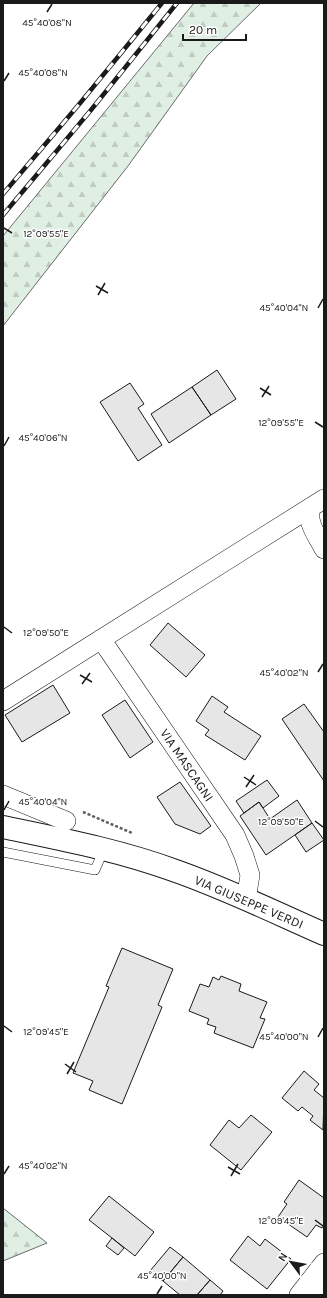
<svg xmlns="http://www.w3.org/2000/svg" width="327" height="1298" font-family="Karla,sans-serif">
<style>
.forest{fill:url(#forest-firs);stroke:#6a6a6a}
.building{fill:#e6e6e6;stroke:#1a1a1a}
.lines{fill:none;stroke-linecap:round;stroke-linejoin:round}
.lane-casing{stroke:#1a1a1a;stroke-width:10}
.street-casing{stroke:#1a1a1a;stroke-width:20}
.secondary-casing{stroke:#1a1a1a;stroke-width:24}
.path{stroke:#5f5f5f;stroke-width:2.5;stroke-dasharray:3 2;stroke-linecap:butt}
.lane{stroke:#fff;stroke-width:9}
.street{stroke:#fff;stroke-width:19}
.secondary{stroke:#fff;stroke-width:22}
.rail-casing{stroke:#1a1a1a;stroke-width:4.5}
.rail{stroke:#fff;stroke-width:3;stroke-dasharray:9;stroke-linecap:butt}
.ticks{fill:none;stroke:#1a1a1a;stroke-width:1.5}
.labels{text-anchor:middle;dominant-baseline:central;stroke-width:3;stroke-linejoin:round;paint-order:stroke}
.street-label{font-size:13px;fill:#1a1a1a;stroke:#fff}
.ticks-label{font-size:10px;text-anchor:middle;fill:#1a1a1a;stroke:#fff;stroke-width:3;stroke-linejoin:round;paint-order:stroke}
</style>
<defs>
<pattern id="forest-firs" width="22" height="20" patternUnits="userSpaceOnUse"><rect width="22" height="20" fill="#e0efe3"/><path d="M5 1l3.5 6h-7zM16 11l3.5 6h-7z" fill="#c0ccc2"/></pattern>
</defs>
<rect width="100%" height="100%" fill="#fff"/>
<path class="forest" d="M194,3H261L207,56L128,166L3,326V236Z
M3,1208L47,1243L3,1261Z"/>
<path class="building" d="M217,370L236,399L211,415L192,387Z
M130,383L144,404L138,408L162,445L138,461L100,402Z
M192,387L211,415L169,443L151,414Z
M168,623L205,655L186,677L150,645Z
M53,685L70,713L22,742L5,715Z
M212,696L228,707L224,712L261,736L245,760L205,735L209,730L196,721Z
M125,700L153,742L130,758L102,715Z
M304,704L324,732V781L282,719Z
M267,780L279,796L263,808L259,802L244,813L236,801Z
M180,782L211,826L200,834L175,824L157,797Z
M297,800L312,823L266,855L240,816L259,802L270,819Z
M312,823L324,840L306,852L295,835Z
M122,948L173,969L158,1005L162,1007L122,1104L89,1090L93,1081L73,1073L109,987L106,986Z
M221,976L241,984L239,991L267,1002L260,1018L265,1019L253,1048L214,1033L216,1027L207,1024L209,1019L189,1011L200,984L209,987L213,977L219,980Z
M304,1071L319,1084L314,1090L324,1098L323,1130L310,1120L313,1116L302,1107L298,1111L282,1098Z
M251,1115L272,1132L241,1170L210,1145L229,1120L239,1128Z
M299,1180L324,1198V1225L322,1228L316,1225L307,1237L278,1217L287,1204L284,1202Z
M109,1196L154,1232L135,1256L89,1220Z
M248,1236L260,1246L265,1239L291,1259L267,1289L230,1260Z
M112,1238L124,1248L118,1255L106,1246Z
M170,1247L183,1257L163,1281L150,1271Z
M183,1257L210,1280L197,1295H180L163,1281Z
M210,1280L223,1291L220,1295H197Z"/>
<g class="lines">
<g class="lane-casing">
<path id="lane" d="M3,852L95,870L104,849"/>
</g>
<g class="street-casing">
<path id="street" d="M311,507C306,523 317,535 324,549
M101,639L235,835L244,856L250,875L246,900
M3,701L324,499
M3,795L66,821
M311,1280L324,1291
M299,1295L324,1263"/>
</g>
<g class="secondary-casing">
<path id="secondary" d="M3,827C60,839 118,850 173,870C225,888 274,912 324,934"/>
</g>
<path class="path" d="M83,812L132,833"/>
<use href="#lane" class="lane"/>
<use href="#street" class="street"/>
<use href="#secondary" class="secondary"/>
<g class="rail-casing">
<path id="rail" d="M3,194L81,102L162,3
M3,215L91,110L177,3"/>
</g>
<use href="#rail" class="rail"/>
</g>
<path class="ticks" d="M47,12L52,4M4,81L9,73M4,228L12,233M96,286L108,293M98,295L105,283M318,308L323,299M260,388L271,395M262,397L269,386M315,422L323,427M4,446L9,437M4,627L12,633M318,672L323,664M80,675L92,682M82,684L90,673M244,777L256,785M246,787L254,775M4,810L9,801M315,821L323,827M4,1026L12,1032M318,1037L323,1028M65,1064L76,1072M67,1074L74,1062M228,1167L240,1174M4,1174L9,1166M231,1176L238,1164M315,1220L323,1226M157,1294L162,1286"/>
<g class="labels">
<g class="street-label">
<text transform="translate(187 765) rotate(56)">VIA MASCAGNI</text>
<text transform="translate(249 902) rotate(23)">VIA GIUSEPPE VERDI</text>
</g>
</g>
<g class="ticks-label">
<text x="47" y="26">45°40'08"N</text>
<text x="43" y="76">45°40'08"N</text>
<text x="46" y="237">12°09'55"E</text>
<text x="284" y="311">45°40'04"N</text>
<text x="281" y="426">12°09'55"E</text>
<text x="43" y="441">45°40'06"N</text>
<text x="46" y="636">12°09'50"E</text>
<text x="284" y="676">45°40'02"N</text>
<text x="43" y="805">45°40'04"N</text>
<text x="281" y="825">12°09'50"E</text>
<text x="46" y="1035">12°09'45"E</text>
<text x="284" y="1040">45°40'00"N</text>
<text x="43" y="1169">45°40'02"N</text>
<text x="281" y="1224">12°09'45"E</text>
<text x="162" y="1279">45°40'00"N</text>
</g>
<rect width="327" height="1298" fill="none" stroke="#1a1a1a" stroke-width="8"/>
<g transform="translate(291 1262) rotate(302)" stroke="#ffffff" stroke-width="3" paint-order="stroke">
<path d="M0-3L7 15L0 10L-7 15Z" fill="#1a1a1a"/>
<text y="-6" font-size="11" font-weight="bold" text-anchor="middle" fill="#1a1a1a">N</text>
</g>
<path d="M183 34v6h63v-6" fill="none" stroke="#1a1a1a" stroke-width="2"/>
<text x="189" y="34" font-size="12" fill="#1a1a1a" stroke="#ffffff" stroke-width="3" paint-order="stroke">20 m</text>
</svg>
